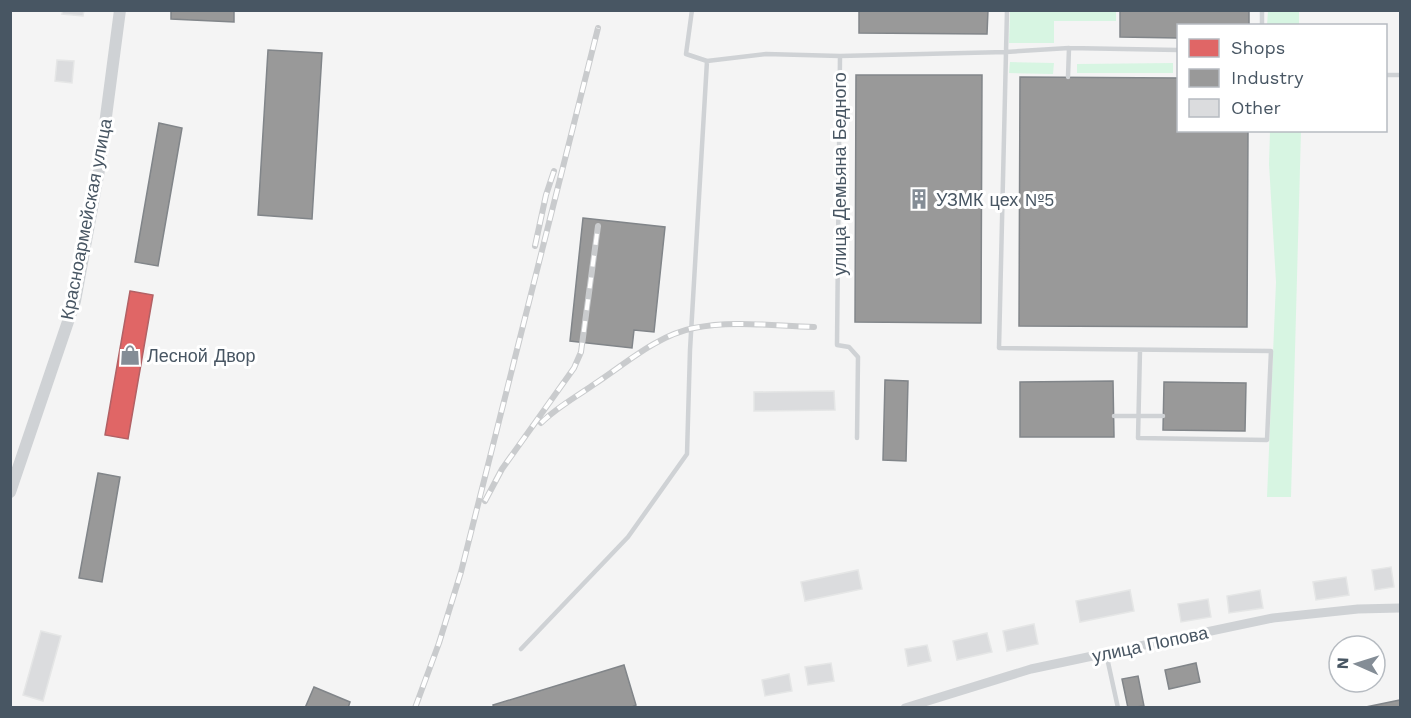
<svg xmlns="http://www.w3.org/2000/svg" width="1411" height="718" font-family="'Work Sans',sans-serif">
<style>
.green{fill:#d7f5e2}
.shops{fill:#e06666;stroke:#b26165;stroke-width:1.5}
.industry{fill:#999;stroke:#818589;stroke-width:1.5}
.building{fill:#dbdcde;stroke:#e5e6e6;stroke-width:1.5}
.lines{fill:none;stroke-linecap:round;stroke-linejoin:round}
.service{stroke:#cfd2d5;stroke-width:4.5}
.minor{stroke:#cfd2d5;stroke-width:9}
.tertiary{stroke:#cfd2d5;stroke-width:12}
.rail-casing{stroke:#c9cbcd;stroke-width:6}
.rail{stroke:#fff;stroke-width:4;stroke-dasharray:11;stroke-linecap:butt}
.labels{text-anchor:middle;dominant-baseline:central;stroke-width:6;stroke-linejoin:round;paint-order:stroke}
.street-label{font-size:18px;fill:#485663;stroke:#fff}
.poi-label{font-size:18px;fill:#485663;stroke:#fff;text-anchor:start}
</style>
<rect width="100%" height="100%" fill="#f4f4f4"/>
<path class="green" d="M1010,11H1116V21H1054V43H1009Z
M1268,11H1299V25H1267Z
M1010,62L1054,63L1053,74L1009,73Z
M1173,63V73H1077V64Z
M1270,131H1301L1291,497H1267L1276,282L1269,164Z"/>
<path class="shops" d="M130,291L153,295L128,439L105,435Z"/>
<path class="industry" d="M171,10H234V22L171,19Z
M859,10H988L987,34L859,33Z
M1120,10H1249V26H1178V38L1120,37Z
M268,50L322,53L312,219L258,215Z
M856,75H982L981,323L855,322Z
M1020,77L1178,78V130H1248L1247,327L1019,326Z
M159,123L182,128L158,266L135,262Z
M583,218L665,227L654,332L634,330L632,348L570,341Z
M885,380L908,381L906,461L883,460Z
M1113,381L1114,437H1020V382Z
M1164,382L1246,383L1245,431L1163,430Z
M98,473L120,477L102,582L79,578Z
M1196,663L1200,682L1169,689L1165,670Z
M624,665L636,705L630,708H494L493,705Z
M1138,676L1144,706L1128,708L1122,679Z
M314,687L350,702L348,708H305Z
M1400,700V708H1361Z"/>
<path class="building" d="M63,10H84L83,16L62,14Z
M57,60L74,61L72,83L55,81Z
M834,391L835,410L754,411V392Z
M1391,567L1394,587L1375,590L1372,570Z
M858,570L862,589L805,601L801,582Z
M1346,577L1349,595L1316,600L1313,582Z
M1130,590L1134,611L1080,622L1076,601Z
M1260,590L1263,608L1229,613L1227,596Z
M1208,599L1211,617L1181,622L1178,604Z
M1034,624L1038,644L1007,651L1003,631Z
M41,631L61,636L43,701L23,695Z
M987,633L992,652L957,660L953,641Z
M927,645L931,661L908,666L905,649Z
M831,663L834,681L808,685L805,667Z
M789,674L792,691L765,696L762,680Z"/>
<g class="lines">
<path class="service" d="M1007,10L999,348L1271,351L1267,440L1138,438L1140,350
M1262,26V10
M707,61L766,54L840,56
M1386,75H1400
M1068,77L1069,48
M1114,416H1163
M857,438L858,357L849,347L837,345L840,56L1006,52L1069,48L1178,50
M521,649L628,537L687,454L690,350L707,61L686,54L692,10
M1106,653L1118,708"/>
<path class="minor" d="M905,708L1031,669L1273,618L1358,609L1400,608"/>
<path class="tertiary" d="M10,492L75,301L99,170L120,10"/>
<g class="rail-casing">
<path id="rail" d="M535,246L546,195L554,171
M541,423C556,408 576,397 593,385C624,365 657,335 694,328C732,320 774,326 814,327
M485,501L502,469L574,368L581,352L598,226
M415,708L439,643L461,572L598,28"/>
</g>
<use href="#rail" class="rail"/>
</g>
<defs>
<g id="building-bare" transform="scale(1.62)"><path d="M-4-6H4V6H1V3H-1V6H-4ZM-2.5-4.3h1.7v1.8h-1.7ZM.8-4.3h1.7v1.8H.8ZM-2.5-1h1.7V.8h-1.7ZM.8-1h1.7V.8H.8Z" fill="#848d96" stroke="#fff" stroke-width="2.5" paint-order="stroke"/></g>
<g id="shop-bare" transform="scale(1.62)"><path d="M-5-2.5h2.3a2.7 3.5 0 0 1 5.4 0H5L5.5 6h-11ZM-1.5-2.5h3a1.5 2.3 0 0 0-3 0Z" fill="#848d96" stroke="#fff" stroke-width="2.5" paint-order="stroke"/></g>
</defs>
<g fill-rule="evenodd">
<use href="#building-bare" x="919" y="199"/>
<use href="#shop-bare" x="130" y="355"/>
</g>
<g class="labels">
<g class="street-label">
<text transform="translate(839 174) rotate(-90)">улица Демьяна Бедного</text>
<text transform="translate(86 219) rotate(-79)">Красноармейская улица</text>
<text transform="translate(1150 644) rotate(-12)">улица Попова</text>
</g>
<g class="poi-label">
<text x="936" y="199">УЗМК цех №5</text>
<text x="147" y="355">Лесной Двор</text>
</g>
</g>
<rect width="1411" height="718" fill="none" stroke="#485663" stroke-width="24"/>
<rect x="1177" y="24" width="210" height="108" fill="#ffffff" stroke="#b6bbc1" stroke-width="1.5"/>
<rect x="1189" y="39" width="30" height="18" fill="#e06666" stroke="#b6bbc1" stroke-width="1.5"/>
<text x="1231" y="54" font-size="18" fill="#485663">Shops</text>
<rect x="1189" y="69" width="30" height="18" fill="#999999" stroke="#b6bbc1" stroke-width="1.5"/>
<text x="1231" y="84" font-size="18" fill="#485663">Industry</text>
<rect x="1189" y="99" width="30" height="18" fill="#dbdcde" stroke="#b6bbc1" stroke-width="1.5"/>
<text x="1231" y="114" font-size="18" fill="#485663">Other</text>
<g transform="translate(1357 664) rotate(273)"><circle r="28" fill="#ffffff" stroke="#b6bbc1" stroke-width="1.5"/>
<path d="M0-4.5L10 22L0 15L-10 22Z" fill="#848d96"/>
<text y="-9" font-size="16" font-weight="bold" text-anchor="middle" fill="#485663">N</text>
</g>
</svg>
